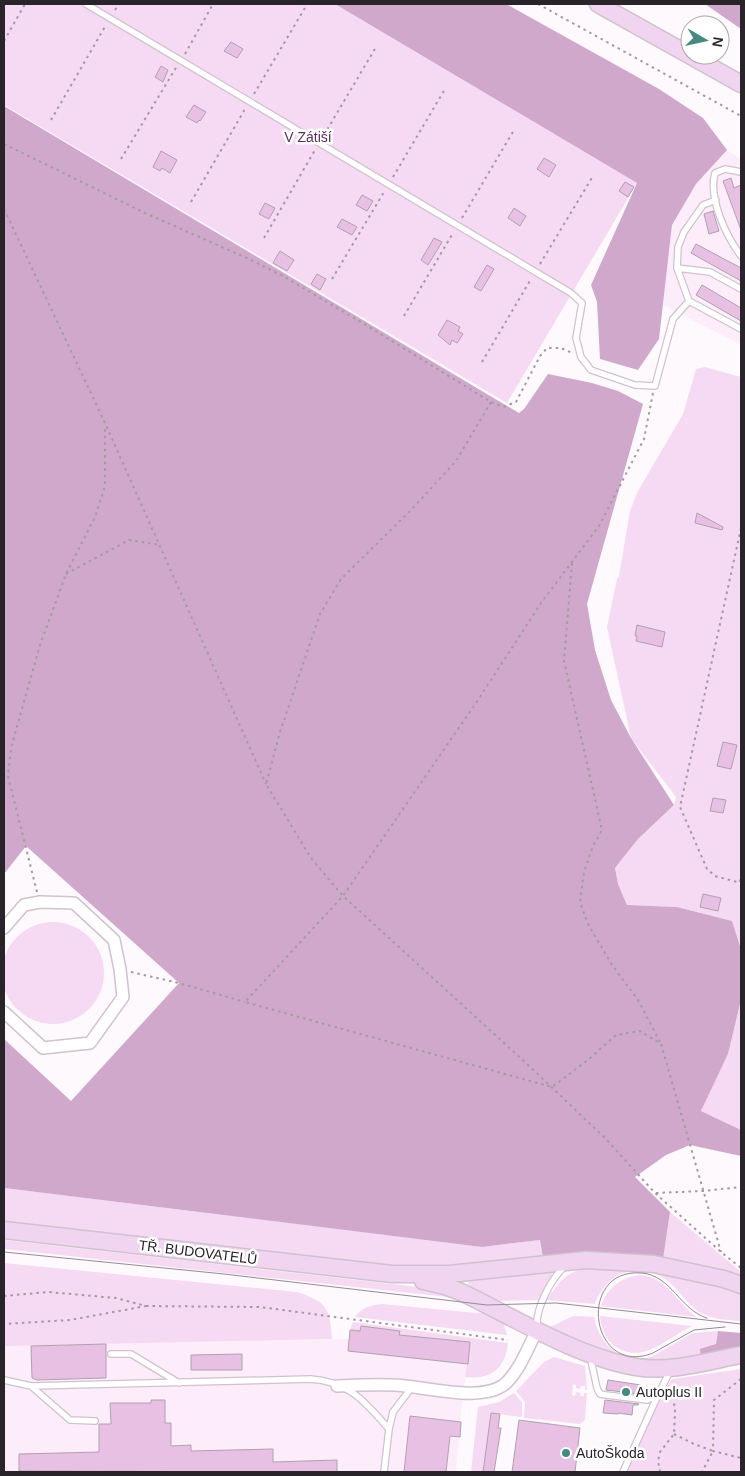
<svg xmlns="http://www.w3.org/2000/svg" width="745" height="1476" font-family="Helvetica,sans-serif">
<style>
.built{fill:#fdedfb}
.green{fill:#f6d9f3}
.forest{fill:#d0a8cb}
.building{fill:#e8c0e3;stroke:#aea2ad}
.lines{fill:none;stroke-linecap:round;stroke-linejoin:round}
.lane-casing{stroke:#d0c2ce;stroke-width:8}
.street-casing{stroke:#d0c2ce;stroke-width:14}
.secondary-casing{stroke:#d0c2ce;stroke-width:19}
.path{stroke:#a19ca0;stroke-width:2;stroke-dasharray:2.5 4;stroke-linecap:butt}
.lane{stroke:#fff;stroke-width:5.5}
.street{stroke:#fff;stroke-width:11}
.secondary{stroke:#f1d4ef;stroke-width:16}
.tram{stroke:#928d92;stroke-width:1}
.poi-dot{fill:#458a80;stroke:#fff;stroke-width:2}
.labels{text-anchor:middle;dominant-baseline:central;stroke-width:5;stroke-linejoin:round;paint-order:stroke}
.park-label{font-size:14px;fill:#5d2c59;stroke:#fff}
.street-label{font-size:14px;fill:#292429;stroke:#fff}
.poi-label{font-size:14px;fill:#292429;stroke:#fff;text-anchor:start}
</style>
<rect width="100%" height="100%" fill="#fef9fd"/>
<path class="built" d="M727,150L741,159V345L663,305L672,225L696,184Z
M361,1326L400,1331V1335L470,1342L462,1404L456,1472H4V1345L349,1339Z"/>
<path class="green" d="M4,4H335L637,183L507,403L4,105Z
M705,367L741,377V949L732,921L677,907L627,905L618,884L615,868L638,839L674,805L676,797L631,738L607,627L617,579L619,576L630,511L638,491L683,414L696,369Z
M2 973a51 51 0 1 1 102 0a51 51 0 1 1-102 0Z
M741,1000V1130L701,1111L728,1054Z
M4,1188L482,1247L540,1240L543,1257L435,1266L392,1265L4,1222Z
M670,1212L741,1272V1280L663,1259Z
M4,1240L418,1287L457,1298L4,1249Z
M4,1263L297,1292C327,1302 330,1308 332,1339L4,1346Z
M616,1266L681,1275L741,1292L740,1321C728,1320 710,1319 699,1312C687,1304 680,1291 669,1282C641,1259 606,1272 595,1304L547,1300C568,1266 579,1269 616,1266Z
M549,1270L552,1272L553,1277L540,1300L498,1301L470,1287L468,1284L469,1280Z
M640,1275C666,1277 677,1302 696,1317L601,1306C608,1287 620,1278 640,1275Z
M382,1304L476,1313L490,1312L503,1322L507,1335L355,1317C361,1308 371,1305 382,1304Z
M573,1316L594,1317C600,1346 620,1363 651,1357L693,1333L718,1331L716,1345L701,1358L673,1363L615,1358L548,1328Z
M600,1316L692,1326C668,1337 643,1366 615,1346C605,1338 601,1328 600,1316Z
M353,1322L508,1343C505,1369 491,1380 465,1377L470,1342L399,1335V1331L361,1326L360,1331L350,1330Z
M554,1357L585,1366L587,1390H585V1386H581L580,1389L576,1388V1385L573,1384L572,1395L575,1396L576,1392L581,1393L580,1396H584V1393H587L585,1420L580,1424L524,1418L525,1402L516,1391L544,1362Z
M741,1369V1472H625L660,1398L672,1379Z
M514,1393L522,1402V1417L491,1413L483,1472H471L478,1407L499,1402Z"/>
<path class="forest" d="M335,4H506L659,89L703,118L727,150L696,184L672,225L659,339L638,370L600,359L597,302L591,285L637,183Z
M705,4H741V29Z
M4,106L519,413L524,409L548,374L592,383L618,391L643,404L587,604L595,650L611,700L631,738L674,805L638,839L615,868L618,884L627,905L677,907L732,921L741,949V1000L728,1054L701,1111L741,1130V1156L690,1145L666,1155L635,1177L670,1212L663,1259L543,1257L540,1240L482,1247L4,1188V1039L71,1101L179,983L26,846L4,874Z
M718,1331L741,1333V1350L701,1358L700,1349L716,1344Z"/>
<path class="building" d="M231,42L243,49L237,58L224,51Z
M161,66L168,70L163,82L155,77Z
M194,105L206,112L200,121L199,120L197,123L186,117Z
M161,151L177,160L170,173L162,168L160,171L153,167Z
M544,158L556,165L549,177L537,169Z
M731,178L734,188L741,185V230L723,181Z
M625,182L634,187L628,197L619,191Z
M362,195L373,201L367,211L356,205Z
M265,203L275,208L269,219L259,214Z
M514,208L526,216L520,226L508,218Z
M713,211L719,231L709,234L704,214Z
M342,219L357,227L352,235L337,227Z
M434,238L442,242L428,265L421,260Z
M696,244L741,268V281L691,253Z
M280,251L294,260L287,271L273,263Z
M487,265L494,269L481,291L474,287Z
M317,274L326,279L320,290L311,284Z
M702,285L741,308V321L696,295Z
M447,320L460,327L458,331L463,334L457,343L452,340L450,345L438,335Z
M697,513L723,527L722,530L695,523Z
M637,625L665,632L662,647L636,641L637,636H635Z
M723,742L737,745L731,769L717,766Z
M713,798L726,800L723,813L710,811Z
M703,894L721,898L718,911L700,907Z
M361,1326L400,1331L399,1335L470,1342L468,1364L348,1351L350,1330L360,1331Z
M106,1344V1378L37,1380L32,1378L31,1346Z
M242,1354V1370H191V1355Z
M608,1380L641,1385L640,1394L606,1390Z
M151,1400H165V1423H171V1446L191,1445V1451L273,1449V1462L337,1460V1472L19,1471V1454L99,1452V1424H111L110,1403H151Z
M605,1400L639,1404L638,1405H633L632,1415L618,1413V1414L603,1413Z
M491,1413L500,1414L498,1428H501L494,1472H483Z
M410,1416L461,1422L460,1437L450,1436L446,1472H404Z
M519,1420L580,1428L575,1472H512Z"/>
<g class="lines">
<g class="lane-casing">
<path id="lane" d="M86,4L571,293L582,303L576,338L581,357L591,370L635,385L655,386L673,319L689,301L741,329
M741,172L725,169L715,173C708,198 726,236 741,256
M677,268L710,272L741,289
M689,301L677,268L678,247L684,232L703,205L716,200
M537,1328C535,1309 551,1279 565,1266
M111,1354H131L179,1383
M590,1356L597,1388L600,1394L606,1395L647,1400L658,1395L670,1371
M4,1380L31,1386L311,1379C350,1382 365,1402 389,1429L384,1472
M31,1386L70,1420L95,1421
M389,1429L393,1412L412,1387
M623,1472L658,1395"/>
</g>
<g class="street-casing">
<path id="street" d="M4,928L24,905L40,902L74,903L114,940L120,969L123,997L90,1043L43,1048L4,1012
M337,1386C356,1385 375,1384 394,1385C424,1386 483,1404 506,1383C519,1371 529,1346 537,1330"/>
</g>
<g class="secondary-casing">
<path id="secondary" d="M598,4L741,84
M4,1230L392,1274H449L586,1260L654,1264L724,1279L741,1285
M423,1281L445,1286L461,1292C513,1317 580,1358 636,1367C670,1373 708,1361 741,1355"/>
</g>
<path class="path" d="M538,4L741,116
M115,10L119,4
M4,41L25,4
M185,54L213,4
M254,94L306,6
M51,120L106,25
M324,135L376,47
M4,144L145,213L249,259L283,276L366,325L491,402L503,407L516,402L540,356L547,348H561L572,353
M121,159L177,66
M393,177L445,89
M191,202L245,109
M4,209L105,423L266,784
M462,218L514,130
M264,238L315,150
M540,264L593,176
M332,279L384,192
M404,316L453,233
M482,362L531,279
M653,393L644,439L599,526L541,603L476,703L343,896L245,1002L552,1087L589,1059L616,1035L640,1031L661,1044L721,1252
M491,402L456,461L413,508L341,579L320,614L280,732L266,784L311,858L343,896L526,1063L605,1138L655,1193L721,1252L741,1268
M741,528L680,807L707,869L715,876L741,883
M572,563L564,661L602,830L593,846L584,872L580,902L588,924L612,965L638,1000L660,1042
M66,574L129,540L160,545
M740,882L741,876
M37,892L8,776L11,748L40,645L66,574L95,517L105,486V426
M131,972L179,983L245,1002
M656,1193L703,1191L741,1187
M4,1296L48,1292L116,1298L146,1306L70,1320L4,1324
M146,1306L260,1307L508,1340
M741,1379L714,1400L713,1451L741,1458
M674,1434L694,1444L713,1451L702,1472
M660,1472L658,1461L660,1452L674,1434L675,1411L672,1387"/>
<use href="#lane" class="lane"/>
<use href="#street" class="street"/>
<use href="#secondary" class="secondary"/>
<path class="tram" d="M4,1252L224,1274L487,1305L556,1303L741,1324
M707,1318C680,1310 672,1276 642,1273C576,1267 589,1378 653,1353L694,1330L725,1327"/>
</g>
<g class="poi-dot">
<circle cx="626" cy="1392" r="5"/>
<circle cx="566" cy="1453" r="5"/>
</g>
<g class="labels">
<g class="park-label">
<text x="308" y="137">V Zátiší</text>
</g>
<g class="street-label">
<text transform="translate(198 1252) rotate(7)">TŘ. BUDOVATELŮ</text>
</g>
<g class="poi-label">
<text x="636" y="1392">Autoplus II</text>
<text x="576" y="1453">AutoŠkoda</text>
</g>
</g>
<rect width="745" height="1476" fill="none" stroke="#292429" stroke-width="10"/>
<g transform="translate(705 40) rotate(99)"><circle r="24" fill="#ffffff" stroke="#a9a7a9"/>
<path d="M0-4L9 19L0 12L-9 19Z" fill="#458a80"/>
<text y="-8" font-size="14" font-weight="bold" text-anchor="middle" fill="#292429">N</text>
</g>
</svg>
